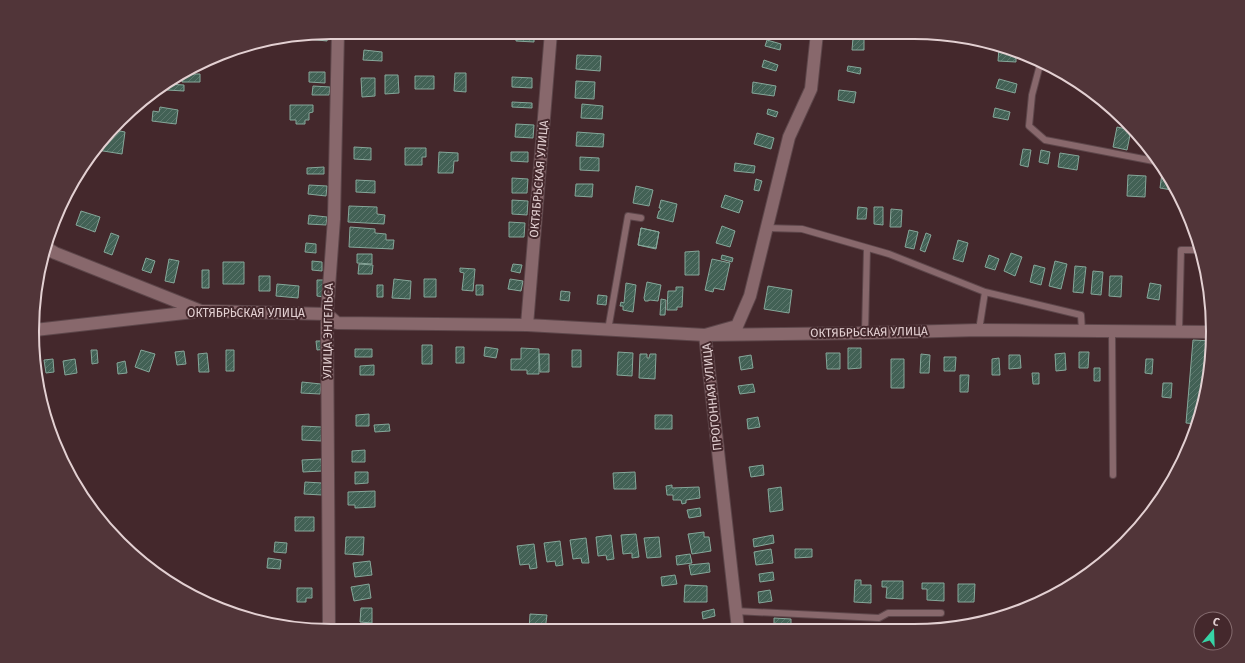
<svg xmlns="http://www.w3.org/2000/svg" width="1245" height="663" font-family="'Fira Sans',sans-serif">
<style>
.building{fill:url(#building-hatch);stroke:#86a79a}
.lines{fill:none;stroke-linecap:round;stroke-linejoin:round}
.lane-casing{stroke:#5d464a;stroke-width:8}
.street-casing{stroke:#5d464a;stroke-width:14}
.lane{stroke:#88686c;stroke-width:6}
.street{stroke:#88686c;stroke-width:12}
.labels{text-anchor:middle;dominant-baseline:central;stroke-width:4;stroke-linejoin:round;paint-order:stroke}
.street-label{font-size:12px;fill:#e3d0d2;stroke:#44282c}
.rim{fill:none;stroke:#e3d0d2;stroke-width:2}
</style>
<defs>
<pattern id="building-hatch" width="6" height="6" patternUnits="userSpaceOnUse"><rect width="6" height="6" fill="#426155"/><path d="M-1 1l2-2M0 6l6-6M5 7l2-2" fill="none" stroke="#5d776d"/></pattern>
</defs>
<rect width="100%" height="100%" fill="#44282c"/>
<path class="building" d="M404,32H434V37H421V39H404Z
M516,32H534V42L516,41Z
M328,33L327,41L308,39V36Z
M880,33H900V38H879Z
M853,38L864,39V50H852Z
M767,40L781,44L780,50L765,46Z
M999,48H1006L1016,52V62L998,61Z
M364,50L382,52V61L363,60Z
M577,55L601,56L600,71L576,69Z
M764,60L778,65L776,71L762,67Z
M848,66L861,68L860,74L847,71Z
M309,72H325V83L309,82Z
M455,73H466V92L454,91Z
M187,74H200V82H182V76Z
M385,75H398L399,93L385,94Z
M415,76H434V89H415Z
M512,77L532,78V88L512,87Z
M361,78H375V96L362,97Z
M999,79L1017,84L1015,93L996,88Z
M576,81L595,82L594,99L575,98Z
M753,82L776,86L774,96L752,93Z
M167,84L184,85V91L167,90Z
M313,86L330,87L329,95H312Z
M839,90L856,92L854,103L838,100Z
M512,102L532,103V108L512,107Z
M582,104L603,106L602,119L581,118Z
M290,105H313V112L309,113V120H305V124H296V120H290Z
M160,107L178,110L176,124L152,121L153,111L159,112Z
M995,108L1010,112L1008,120L993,117Z
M768,109L778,112L776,117L767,114Z
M516,124L534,125L533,138L515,137Z
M1117,127L1131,130L1127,150L1113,147Z
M115,130L125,132L122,154L97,150Z
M577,132L604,134L603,147L576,146Z
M757,133L774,138L771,149L754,144Z
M1142,139L1147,146H1141Z
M354,147L371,148V160L354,159Z
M405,148H426V157H422V165H405Z
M1023,149L1031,150L1028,167L1020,165Z
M1041,150L1050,152L1048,164L1039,162Z
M439,152L458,153V161H454L453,173H438Z
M511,152H528V162L511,161Z
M1060,153L1079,156L1077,170L1058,167Z
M580,157L599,158V171L580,170Z
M735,163L755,166L754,173L734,171Z
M324,167V174H307V168Z
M1162,173L1167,174L1173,182L1172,190L1160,188Z
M1128,175L1146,176L1145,197L1127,196Z
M512,178L528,179L527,193H512Z
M756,179L762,181L759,191L754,190Z
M356,180L375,181V193L356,192Z
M576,184H593L592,197L575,196Z
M309,185L327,186L326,196L308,194Z
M636,186L653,190L649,206L633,203Z
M725,195L743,201L739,213L721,207Z
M512,200L528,201L527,215L512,214Z
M661,200L677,204L673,222L657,218L659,211H660L661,208H659Z
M349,206L377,207V214L385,215L384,224L348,222Z
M858,207L867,208L866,219H857Z
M874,207H883V225L874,224Z
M891,209L902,210L901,227H890Z
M81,211L100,217L95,232L76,225Z
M309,215L327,217L326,225L308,224Z
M509,222L525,223L524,237H509Z
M722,226L735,231L730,247L716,243Z
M350,227L375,229V233L386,234V240H394L393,249L349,247Z
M641,228L659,232L656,249L638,245Z
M641,228L659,232L656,248L638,245Z
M909,230L918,232L914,249L905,247Z
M111,233L119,236L112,255L104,252Z
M926,233L931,235L925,252L920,250Z
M958,240L968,243L963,262L953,259Z
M306,243L316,244V253L305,252Z
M699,251V275H685V252Z
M1011,253L1022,257L1015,276L1004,271Z
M357,254H372V264L357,263Z
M722,255L733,258L732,262L721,259Z
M989,255L999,259L995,270L985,267Z
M146,258L155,261L151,273L142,270Z
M169,259L179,261L174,283L165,281Z
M712,259L730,263L724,290L714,288L713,292L705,290Z
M312,261L322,262V271L312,270Z
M1055,261L1067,264L1061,289L1049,286Z
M223,262H244V284H223Z
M359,264L373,265L372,274H358Z
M513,264L522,265L520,273L511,271Z
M1034,265L1045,268L1041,285L1030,282Z
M1075,266L1086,267L1083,293L1073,292Z
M460,268L475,269L473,291L462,290L464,273L460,272Z
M202,270H209V288H202Z
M1093,271L1103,272L1101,295L1091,294Z
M259,276H270V291H259Z
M1110,276H1122L1121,297L1109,296Z
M394,279L411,281L410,299L392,298Z
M424,279H436V297H424Z
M510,279L523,281L521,291L508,289Z
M317,280H325L324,297L317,296Z
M647,282L661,285L658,301L650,300L648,301H645L644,298Z
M626,283L636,285L633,312L623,310V306H620L621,302L624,303Z
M1150,283L1161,285L1159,300L1147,298Z
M277,284L299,286L298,298L276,296Z
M377,285H383V297H377Z
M476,285H483V295H476Z
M768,286L792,290L789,313L764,309Z
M676,287H683L682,307H677V310H667L668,291H676Z
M561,291L570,292L569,301L560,300Z
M598,295L607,296L606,305L597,304Z
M661,299L666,300L665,315H660Z
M1193,340L1212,341V351L1203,409L1197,424L1186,423Z
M316,341H326L327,349L317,350Z
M422,345H432V364H422Z
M456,347H464V363H456Z
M485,347L498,349L496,358L484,356Z
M521,348L539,349V374H527V370H511V359H521Z
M848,348H861V368L848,369Z
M355,349H372V357H355Z
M91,350H97L98,363L92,364Z
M141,350L155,354L149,372L135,367Z
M226,350H234V371H226Z
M572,350H581V367H572Z
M184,351L186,364L177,365L175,352Z
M618,352L633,353L632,376L617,375Z
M1079,352H1089L1088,368H1079Z
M207,353L209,372H199L198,354Z
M826,353H840V369H827Z
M1065,353L1066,370L1056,371L1055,354Z
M539,354H549V372H540Z
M640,354H647V358H649L650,354H656L655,379L639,378Z
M921,354L930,355L929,373H920Z
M751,355L753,368L741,370L739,357Z
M1009,355H1020L1021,368L1009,369Z
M944,357H956L955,371H944Z
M999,358L1000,375H992V359Z
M53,359L54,372L46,373L44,360Z
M75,359L77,373L65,375L63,361Z
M891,359H904V388H891Z
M1146,359H1153L1152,374L1145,373Z
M125,361L127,373L118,374L117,363Z
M374,365V375H360V366Z
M1094,368H1100V381H1094Z
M1032,373H1039V384H1033Z
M960,375H969L968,392H960Z
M302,382L321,384L320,394L301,393Z
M1163,383H1172L1171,398L1162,397Z
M753,384L755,392L740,394L738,386Z
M369,414V426H356V415Z
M655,415H672V429H655Z
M758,417L760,427L748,429L747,419Z
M389,424L390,431L375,432L374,425Z
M302,426L322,427L321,441L302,440Z
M365,450V462H352V451Z
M321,459L322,471L303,472L302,460Z
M763,465L764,475L751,477L749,467Z
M355,472H368V483L355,484Z
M635,472L636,489H614L613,473Z
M305,482L322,483V495L304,494Z
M672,485V488L699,487L700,498L686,500V503L682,504L681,500H673V495H667L666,486Z
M781,487L783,510L770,512L768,489Z
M375,491V507L355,508V505H348V492Z
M700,508L701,516L689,518L687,510Z
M295,517H314V531H295Z
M704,532V537H709L711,551L692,554L688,534Z
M636,534L639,557L632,558V553L623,554L621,535Z
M611,535L614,559L607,560L606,555L598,556L596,537Z
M773,535L774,543L754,547L753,539Z
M346,537H364L363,555L345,554Z
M659,537L661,557L647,558L644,538Z
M586,538L589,563H582L581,558L573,559L570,540Z
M560,541L563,565L556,566L555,561L547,562L544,543Z
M275,542L287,543L286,553L274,552Z
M534,544L537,568L530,569L529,564L520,565L517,546Z
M771,549L773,563L756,565L754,552Z
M795,549H812V557L795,558Z
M690,554L692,563L677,565L676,556Z
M268,558L281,560L280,569L267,568Z
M370,561L372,575L355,577L353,563Z
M709,563L710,572L691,575L689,565Z
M773,572L774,580L760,582L759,574Z
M675,575L677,584L662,586L661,577Z
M855,580H861V585H871V603L854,602Z
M882,581H903V599L886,598L887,587H882Z
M922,583H944V601L927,600V589H922Z
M369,584L371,598L354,601L351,587Z
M958,584H975L974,602H958Z
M685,585L707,586V602H684Z
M297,588H312V598H306V602H297Z
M770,590L772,601L759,603L758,592Z
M361,608H372V623L360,622Z
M714,609L715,616L703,619L702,612Z
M530,614L547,615L545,630H529Z
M774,618L791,619V629H774Z"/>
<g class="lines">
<g class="lane-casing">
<path id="lane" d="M1041,61L1032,95L1029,126L1045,140L1159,162
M767,228L802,229L889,254L985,292L979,330
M985,292L1081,315L1082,331
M608,330L628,216L641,218
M1179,331L1181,250H1200
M1112,332L1113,475
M865,333L867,248
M735,611L879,618L888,613H941"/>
</g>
<g class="street-casing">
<path id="street" d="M45,247L55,253L201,311
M527,325L551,32
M35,330L202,311L327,314L337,323L527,325L705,335L865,333L979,330L1212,332
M738,629L705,335L737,326L750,296L789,137L811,89L817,33
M329,630L327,314L334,219L338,32"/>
</g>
<use href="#lane" class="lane"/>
<use href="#street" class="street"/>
</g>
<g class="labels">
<g class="street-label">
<text transform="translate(539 179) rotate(-85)">ОКТЯБРЬСКАЯ УЛИЦА</text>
<text x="246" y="313">ОКТЯБРЬСКАЯ УЛИЦА</text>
<text transform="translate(328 331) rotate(-89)">УЛИЦА ЭНГЕЛЬСА</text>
<text transform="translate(869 332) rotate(-1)">ОКТЯБРЬСКАЯ УЛИЦА</text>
<text transform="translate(712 397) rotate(-96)">ПРОГОННАЯ УЛИЦА</text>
</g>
</g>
<path d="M0 0H1245V663H0ZM331 39H914A292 292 0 0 1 1206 331V332A292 292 0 0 1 914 624H331A292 292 0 0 1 39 332V331A292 292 0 0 1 331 39Z" fill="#513539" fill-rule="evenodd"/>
<path class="rim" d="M331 39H914A292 292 0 0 1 1206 331V332A292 292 0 0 1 914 624H331A292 292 0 0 1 39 332V331A292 292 0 0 1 331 39Z"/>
<g transform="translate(1213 631) rotate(19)"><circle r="19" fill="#44282c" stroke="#846b6e"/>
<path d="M0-3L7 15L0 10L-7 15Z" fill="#37d4a6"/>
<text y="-6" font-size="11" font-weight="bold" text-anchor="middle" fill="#e3d0d2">С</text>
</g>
</svg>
